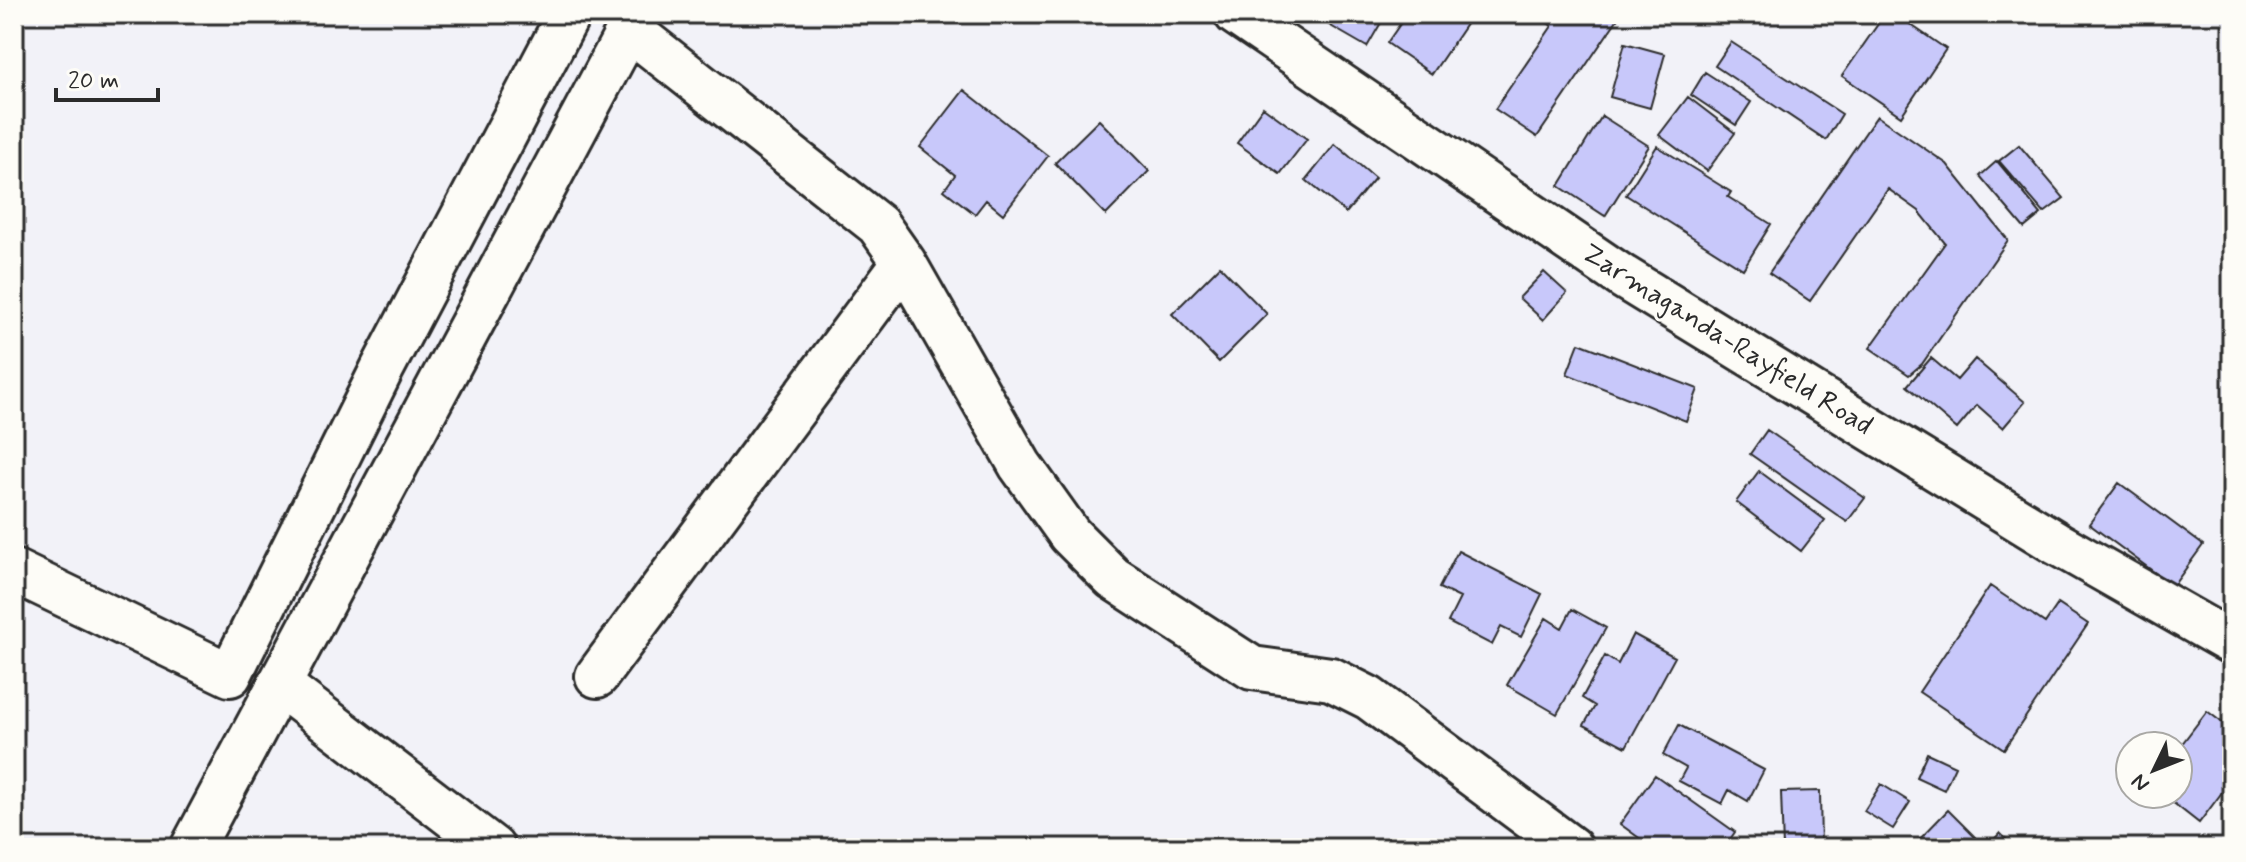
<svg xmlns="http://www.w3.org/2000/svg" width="2246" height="862" font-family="Mynerve,sans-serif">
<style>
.building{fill:#c8c8fa;stroke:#2b2b2b;stroke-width:2}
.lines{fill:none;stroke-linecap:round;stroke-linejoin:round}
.minor-casing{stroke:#2b2b2b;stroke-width:48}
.minor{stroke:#fdfcf7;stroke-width:42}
.labels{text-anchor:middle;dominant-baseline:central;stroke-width:6;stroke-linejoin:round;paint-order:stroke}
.street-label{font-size:28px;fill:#2b2b2b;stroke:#fdfcf7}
</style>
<rect width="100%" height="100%" fill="#f2f2f8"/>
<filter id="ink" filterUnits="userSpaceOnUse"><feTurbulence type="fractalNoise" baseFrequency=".0125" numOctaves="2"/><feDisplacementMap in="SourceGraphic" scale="16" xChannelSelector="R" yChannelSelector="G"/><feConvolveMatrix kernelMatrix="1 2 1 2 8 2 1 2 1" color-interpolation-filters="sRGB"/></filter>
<g filter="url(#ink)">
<path class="building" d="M1310,14H1386L1367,47Z
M1407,14H1473L1432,74L1387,43Z
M1535,14H1621L1537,137L1495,109L1552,26Z
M1885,14H1895L1946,49L1901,116L1842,76Z
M1731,42L1842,114L1826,140L1715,66Z
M1625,43L1665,54L1650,108L1610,97Z
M1705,72L1751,102L1736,125L1691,95Z
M964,90L1048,156L1003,214L986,200L975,214L944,190L955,175L920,147Z
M1688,97L1735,133L1707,171L1659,135Z
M1263,107L1307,139L1280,174L1237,143Z
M1602,116L1649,146L1605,216L1559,186Z
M1877,116L1947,164L2008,240L1922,364L1909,375L1870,348L1945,243L1919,211L1888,189L1810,301L1769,273Z
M1099,120L1149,171L1106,215L1055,163Z
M1335,144L1375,178L1346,213L1306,180Z
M2019,145L2064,198L2044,213L1999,161Z
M1657,146L1731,192L1728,197L1771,224L1743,269L1626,195Z
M1997,161L2041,214L2024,228L1980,176Z
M1220,266L1267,314L1219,362L1172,314Z
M1544,272L1567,293L1543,320L1519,298Z
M1579,343L1698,389L1686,421L1567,374Z
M1931,358L1957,380L1975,359L2025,402L2003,428L1977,405L1957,429L1907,386Z
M1767,430L1865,498L1847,522L1750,454Z
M1759,471L1825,520L1801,551L1736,502Z
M2119,483L2203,545L2173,586L2089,524Z
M1458,551L1542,594L1521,637L1501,627L1492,645L1448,622L1460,598L1439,588Z
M1990,586L2045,623L2058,604L2088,624L2004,749L1919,692Z
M1572,609L1606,628L1557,714L1507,685L1546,618L1562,628Z
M1633,634L1675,657L1626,747L1584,725L1595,706L1582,698L1605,656L1618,664Z
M2207,711L2232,730V779L2199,823L2162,794H2178V749Z
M1679,725L1764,770L1748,801L1729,790L1722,804L1679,781L1686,768L1663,755Z
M1927,753L1955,766L1944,790L1916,777Z
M1655,775L1735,832L1724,848H1653L1620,824Z
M1881,784L1910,802L1893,829L1864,811Z
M1820,791L1821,848H1783L1781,792Z
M1948,810L1986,848L2000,833L2015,848H1911Z"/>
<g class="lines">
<g class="minor-casing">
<path id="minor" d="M1236,14L1623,277L2058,544L2232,643
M629,29L878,225L904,262L1020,465L1070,535L1113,578L1252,668L1331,679L1369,698L1571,848
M14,571L230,675L382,369L569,14
M597,676L904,262
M279,684L493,848
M192,848L637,14"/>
</g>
<use href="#minor" class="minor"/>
</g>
</g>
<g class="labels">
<g class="street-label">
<text transform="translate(1727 340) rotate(32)">Zarmaganda-Rayfield Road</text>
</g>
</g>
<rect width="2246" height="862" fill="none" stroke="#fdfcf7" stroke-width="48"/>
<rect x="24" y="24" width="2198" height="814" fill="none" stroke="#2b2b2b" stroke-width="3" filter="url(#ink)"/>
<g transform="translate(2154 770) rotate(227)"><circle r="38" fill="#fdfcf7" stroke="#a9a8a5" stroke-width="2"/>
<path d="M0-6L14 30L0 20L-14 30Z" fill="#2b2b2b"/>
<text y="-12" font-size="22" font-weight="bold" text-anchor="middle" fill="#2b2b2b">N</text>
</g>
<path d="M56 88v12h102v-12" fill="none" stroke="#2b2b2b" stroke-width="4"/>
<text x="68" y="88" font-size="24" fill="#2b2b2b" stroke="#fdfcf7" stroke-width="6" paint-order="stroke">20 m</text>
</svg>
